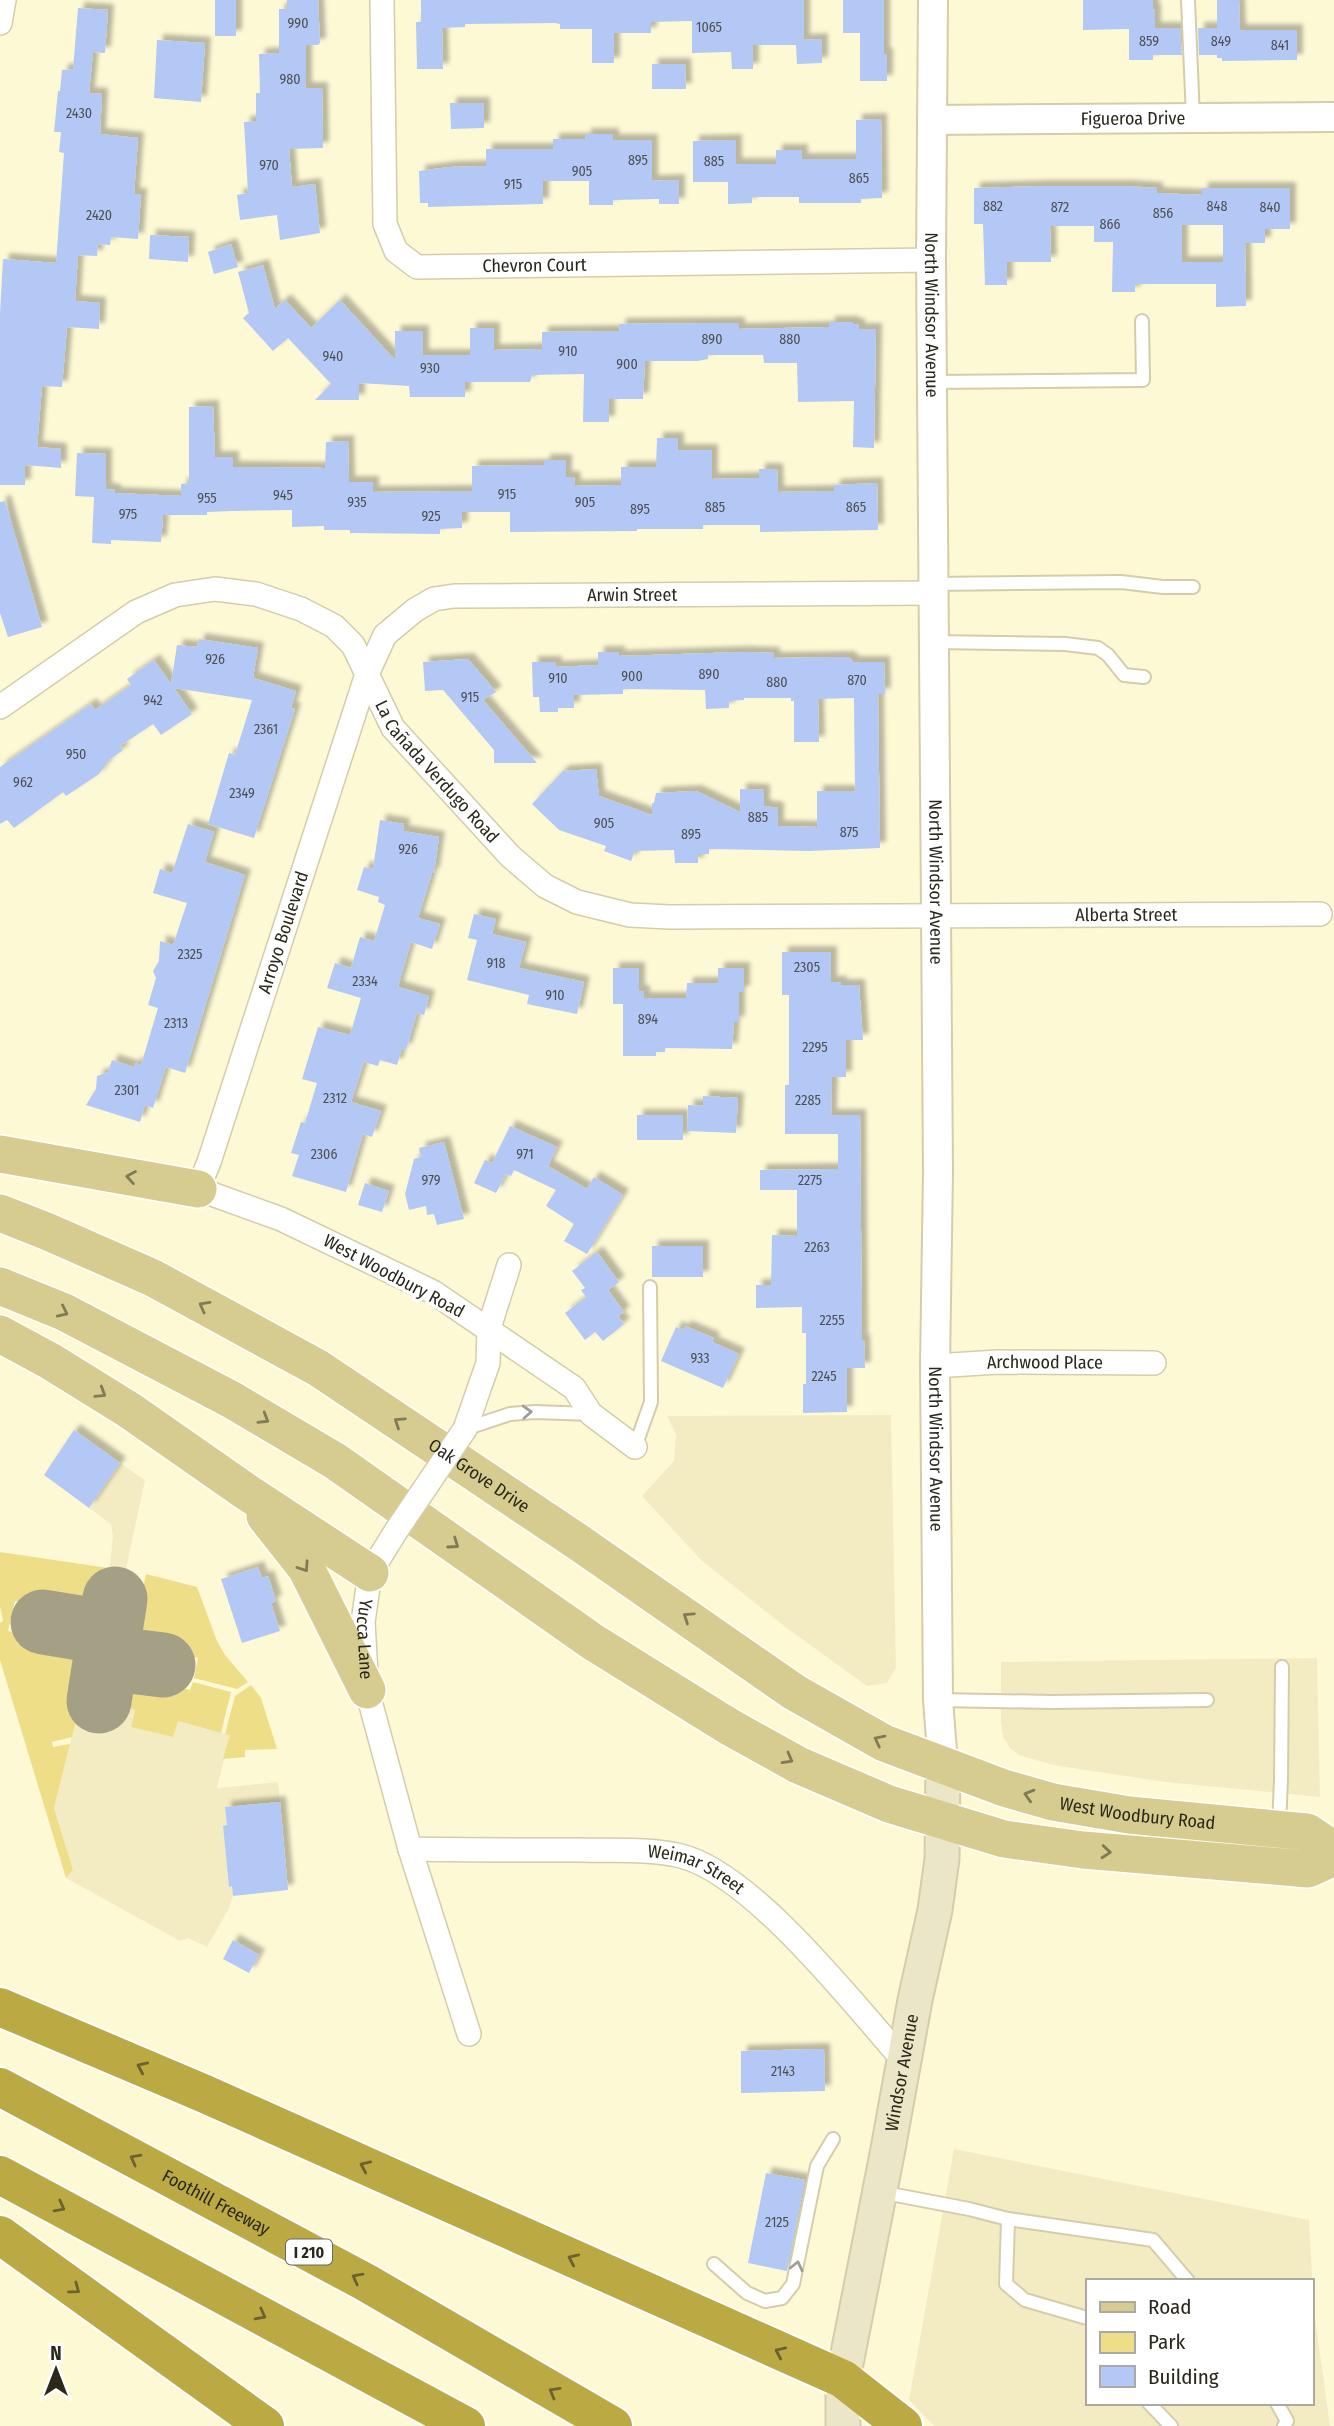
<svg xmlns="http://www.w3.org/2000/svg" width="1334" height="2426" font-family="'Fira Sans Condensed',sans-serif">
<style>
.built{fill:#f3ecc2;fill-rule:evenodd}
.green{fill:#edde87}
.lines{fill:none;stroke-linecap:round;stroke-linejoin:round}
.taxiway{stroke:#a4a086;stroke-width:65}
.building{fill:#b3c8f5;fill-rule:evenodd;filter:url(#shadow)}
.service-casing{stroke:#d3cdab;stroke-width:16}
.minor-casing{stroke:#d3cdab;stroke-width:26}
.tertiary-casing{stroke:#d3cdab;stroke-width:32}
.secondary-casing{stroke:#d3cdab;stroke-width:37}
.primary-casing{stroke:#fff;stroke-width:40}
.motorway-casing{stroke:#fff;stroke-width:42}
.service{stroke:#fff;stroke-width:12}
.minor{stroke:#fff;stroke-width:23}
.tertiary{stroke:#fff;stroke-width:28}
.secondary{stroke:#ebe6c7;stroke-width:33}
.primary{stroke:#d6cc8f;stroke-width:37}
.motorway{stroke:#ba4;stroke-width:38}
.minor-bridge-casing{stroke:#d3cdab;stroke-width:26;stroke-linecap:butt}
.minor-bridge{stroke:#fff;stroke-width:23}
.oneway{stroke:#807a55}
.oneway2{stroke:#9f9e98}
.oneway3{stroke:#6b622d}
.labels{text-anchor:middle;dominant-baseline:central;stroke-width:7;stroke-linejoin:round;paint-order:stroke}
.number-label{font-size:14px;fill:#4c5052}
.shield{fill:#fff;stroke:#6a685f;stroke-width:2}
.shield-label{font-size:16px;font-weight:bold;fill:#2a281b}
.street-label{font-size:18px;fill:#2a281b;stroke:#fff}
</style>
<defs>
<filter id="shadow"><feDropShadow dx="6" dy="-6" stdDeviation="2" flood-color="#0004"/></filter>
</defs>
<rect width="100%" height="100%" fill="#fef9d5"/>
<path class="built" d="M891,1415L896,1668L887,1683L867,1686L788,1629L701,1560L642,1496L674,1461L676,1435L667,1416Z
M120,1463L145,1480L126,1569L110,1566L113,1537L111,1524L89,1508Z
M1317,1658L1320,1797L1165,1782L1053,1765L1019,1755L1010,1748L1003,1737L1001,1722V1662Z
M82,1697L135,1710L132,1727L173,1737L177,1721L230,1735L217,1788L278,1782L280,1802L225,1807L227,1825L223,1826L229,1886H232L233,1896L228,1910L207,1947L188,1938L180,1941L66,1878L73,1870L54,1808Z
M954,2149L1309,2220L1314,2311L1330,2426H934L909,2400ZM1087,2281H1311V2403H1087Z"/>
<path class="green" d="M0,1552L108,1568L102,1596L106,1597L102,1622L96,1626L45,1617L46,1607L15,1601L8,1631L40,1638L42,1627L93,1636L99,1642L89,1699L82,1697L72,1737L52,1742L53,1747L70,1744L54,1808L73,1870L66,1878L0,1660V1623L3,1621L0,1606Z
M146,1574L197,1587L217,1641L225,1655L248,1682L237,1689L194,1678L198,1658L167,1650L164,1661L123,1654L117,1648L124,1601L140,1604Z
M122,1665L161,1671L159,1681L190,1690L193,1682L231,1692L221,1733L178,1721L173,1737L131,1727L135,1710L109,1703L114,1669Z
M251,1685L261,1698L277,1749L245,1750V1757L223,1759L230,1735L225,1734L235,1696Z"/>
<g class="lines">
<path class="taxiway" d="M43,1622L110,1633
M106,1658L163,1665
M99,1701L115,1599"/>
</g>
<path class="building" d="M215,0H236V36H215Z
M287,0H318L320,43L318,45H306V88H322L323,148L289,149L292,187L315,184L320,233L280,240L277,215L240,220L237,195L248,193L244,122L256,121V93H260L259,54L279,53V9H287Z
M421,0H804V40L822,39V63L797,64L796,45H753V69H732L731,52L692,53V21L651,22V33H614V63H592V29H560V24L555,23L465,24V27L442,28L443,69H417L416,22H421Z
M843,0H884V54H887V81H860V33H843Z
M1083,0H1153V9H1155V28H1180L1182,55H1153V60H1129V29L1083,30Z
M1217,0H1239L1240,30H1297V60L1222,61V58H1217V55H1199L1198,28H1217Z
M78,8L108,10L105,53L93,52L89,93L102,94L100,134L138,138L134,194H141L138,239L111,237L110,245L98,244L97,256L78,255L75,301L100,303L99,329L67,327L62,387L42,386L37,447L61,449V468L25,465V485H0V314L3,259L56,263L64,153L59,152L61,132H54L58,91H60L62,70L73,69Z
M157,40L205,43L201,102L154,98Z
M652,64H685L686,89H652Z
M450,103H484V128L451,129Z
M881,119L882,198L861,199V203H799V197H752V203L728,204V182H693V141L736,140V164H776V150H802V159H856V120Z
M585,134H613V140H652V181L679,180V204H659V199L613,200V205H589V181H543V204L428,207V203H420L419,171L450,167L486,166V149H553V139H585Z
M1044,186H1126L1157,188V193L1202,195V188H1290V229H1265V243H1245L1246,306L1216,307V284H1135V292H1112L1113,242H1094V226H1050L1051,262H1007V285H985L983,224H974V188ZM1182,225H1223V262H1182Z
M150,235L189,237L188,262L149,259Z
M231,244L238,267L214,274L208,252Z
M263,265L275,309L285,300L311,328L340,300L395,360V331H423V355H470V328H494V350L542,349V332L620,331L619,324L739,323V329L829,327V322H853V324H859V329H876L874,448L853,447L854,401L798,402L797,363H764L763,355H708V359L698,361H645L643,399H609V422H583L584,374L532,375L530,382H465V397H410L409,386L359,383V400H315L331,384L288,338L273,351L243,318L249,313L238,272Z
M213,406L215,457H233V467L325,468L326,442L348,441L349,482H373V492L472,491V466L544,465V460H566V477H574L575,486L621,485V467H656L657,438H678V450H712V479L759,478V469H777L778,492L834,491V485L877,483L878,530L760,532V525H703V529H637V531L510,532V512H462V528L440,529V534L350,533V530H324V526L292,527V510L233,511L207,512V515H163L161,542L111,540V544L92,543L94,497L75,496L77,453L106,454V489L115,490V493L181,496V484L189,483V407Z
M5,501L42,627L8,637L0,613V502Z
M199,639L258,648L253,678L296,691L291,708L295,709L254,838L208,824L229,753L235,755L252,700L174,688L192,714L161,735L153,724L120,746L123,750L109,760L99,774L66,796L63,792L14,828L7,820L0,824V767L91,704L95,710L131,685L127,679L154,660L171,684L177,645L197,647Z
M598,652H619V656L743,652L774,653V658L849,657L853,662H884L885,694H878L880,848L809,851L709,849V854H698V863H675L674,850L635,851L631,861L604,851L606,846L559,830L532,804L563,771L596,769L599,796L652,815V803H654L656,793L696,791L740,812V789L764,790V806L778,808V826L817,827V791H855L854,698L818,699L819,742H794V701H791V698H744V700L729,701V708L706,709L705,690L623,689V694L574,695V708H558V712H540L539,697H533L532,662H556V667L598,665Z
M468,659L496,692L483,700L537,763H494V750L443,690L425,691L423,662Z
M380,820L404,824L403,831L439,837L434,873H432L418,918L440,924L432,949L411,942L398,987L429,996L424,1015L417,1013L406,1050L402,1048L397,1065L380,1060L378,1066L364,1062L351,1102L381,1111L372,1137L363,1134L346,1192L292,1176L299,1155L291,1153L301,1122L305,1123L317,1083L302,1079L318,1027L350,1035L361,998L327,988L335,963L351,968L360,937L374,941L385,905L378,902L379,897L357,890L364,867L373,869Z
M188,824L214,832L205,862L245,875L185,1073L166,1067L153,1108L145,1105L140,1122L86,1105L96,1089L97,1076L108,1072L112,1060L134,1067L135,1063L141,1065L158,1008L148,1005L156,978L153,971L159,961L160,941L173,945L187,903L153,893L160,869L172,873Z
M474,914L496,919L492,934L526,942L519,968L584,982L577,1014L527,1004L529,995L467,980L477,940L468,938Z
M782,952H831V982H841V985H859L863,1040H846V1077H832L831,1115H860L862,1340H864L865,1368H847V1412L803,1413V1384H806V1333H802V1307L756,1308V1285H771L772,1235L797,1236V1190H760V1170L838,1169V1134H785V1085H789V995H782Z
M613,968H639V991H644V998H686L687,983H718V968H744V992H739V1022H734L732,1049L665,1048V1052H656V1056H623V1004H613Z
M703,1096L738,1098L736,1133L687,1131L688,1105L703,1106Z
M637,1115H683V1140H637Z
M510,1126L557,1147L548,1166L587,1189L594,1177L623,1195L587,1254L564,1241L574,1224L546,1206L556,1190L514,1170L511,1176L506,1174L496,1193L474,1183L485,1160L492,1163Z
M444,1142L464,1219L437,1225L434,1214L427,1215L426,1206L409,1210L405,1194L414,1159L421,1157L419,1148Z
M365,1183L389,1191L382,1212L358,1205Z
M652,1246H703V1277H652Z
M597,1252L619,1282L608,1290L624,1312L618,1316L624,1324L603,1341L595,1332L585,1340L565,1313L586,1297L581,1290L585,1288L572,1271Z
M685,1326L714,1338L712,1342L739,1354L723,1388L661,1361L676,1327L683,1330Z
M74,1430L120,1463L89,1508L44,1475Z
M258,1567L262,1578L268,1576L276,1601L271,1603L280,1631L242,1643L221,1579Z
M280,1802L288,1890L233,1896L232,1886L229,1887L223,1826L227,1825L225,1807Z
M233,1940L259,1955L249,1973L223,1959Z
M824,2049L825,2091L741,2093V2051Z
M766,2173L805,2180L787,2271L748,2263Z"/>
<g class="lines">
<g class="service-casing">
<path id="service" d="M1188,0L1193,118
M932,382L1143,380L1142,321
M934,584L1121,582L1163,587H1193
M934,642L1065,644L1098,648L1108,655L1124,675L1144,677
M465,1429L510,1414L535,1412L591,1414
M635,1447L651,1402L650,1287
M938,1700L1052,1702L1207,1700
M1279,1826L1281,1780L1282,1667
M880,2192L969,2209L1008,2219L1153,2240L1188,2281
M1008,2219L1006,2284L1025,2300L1087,2318
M714,2264L747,2293L765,2301L782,2298L793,2284L817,2166L833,2139
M1149,2403L1171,2426
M1277,2403L1287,2421L1284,2426"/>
</g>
<g class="minor-casing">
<g id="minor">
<path id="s1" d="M382,0L385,224L396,251L417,267L931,260"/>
<path d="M0,23L4,0"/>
<path id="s2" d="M0,707L136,612L175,595L215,589L256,594L301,609L334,626L353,645L393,728L510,856L545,886L577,902L630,915L669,917L1320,914"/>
<path id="s3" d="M935,1366L998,1362L1154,1363"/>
<path d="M465,1429L488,1363L489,1328L509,1265"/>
<path id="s4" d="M635,1447L591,1414L574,1388L433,1292L281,1219L198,1189L209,1162L367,674L385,635L415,610L434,599L454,596L933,593"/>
<path id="s5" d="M396,1531L370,1573L363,1622L367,1690L410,1849L469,2034"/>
<path id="s6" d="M410,1849C467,1850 524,1850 580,1850C613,1851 649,1848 681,1856C753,1874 855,2006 905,2062"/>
</g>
</g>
<g class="tertiary-casing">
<g id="tertiary">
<path id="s7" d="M933,0L931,260L938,1172L935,1366L938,1700L943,1764"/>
<path id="s8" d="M932,120L1334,117"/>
</g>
</g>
<g class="secondary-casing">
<g id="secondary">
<path id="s9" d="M843,2426V2379L888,2149L915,2000L935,1910L942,1859L943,1764"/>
</g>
</g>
<g class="primary-casing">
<g id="primary">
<path d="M0,1154L198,1189"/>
<path id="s10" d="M0,1213L46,1231L153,1278L318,1368L578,1542L794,1692L884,1743L1004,1788L1053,1802L1129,1815L1307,1832L1334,1850"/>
<path d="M0,1286L64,1312L232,1400L335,1461L593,1642L728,1726L798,1765L889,1804L1004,1839L1083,1850L1308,1869L1334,1857"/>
<path d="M0,1334L50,1361L129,1410L248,1493L370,1573"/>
<path d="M265,1516L306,1568L367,1690"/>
</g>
</g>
<g class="motorway-casing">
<g id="motorway">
<path d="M0,2007L205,2094L843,2379L903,2426"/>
<path id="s11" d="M0,2087L365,2282L613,2426"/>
<path d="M0,2175L466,2426"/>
<path d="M0,2235L265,2426"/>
</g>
</g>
<use href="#service" class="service"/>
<use href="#minor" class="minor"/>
<use href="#tertiary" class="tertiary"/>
<use href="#secondary" class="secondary"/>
<use href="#primary" class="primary"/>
<use href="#motorway" class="motorway"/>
<g class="minor-bridge-casing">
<path id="minor-bridge" d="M396,1531L465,1429"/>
</g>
<use href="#minor-bridge" class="minor-bridge"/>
</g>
<defs><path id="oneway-chevron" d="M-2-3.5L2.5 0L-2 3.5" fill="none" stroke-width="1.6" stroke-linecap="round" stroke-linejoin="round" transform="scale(1.75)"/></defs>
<g class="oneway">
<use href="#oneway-chevron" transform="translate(131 1177) rotate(-170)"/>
<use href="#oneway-chevron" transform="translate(204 1306) rotate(-151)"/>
<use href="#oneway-chevron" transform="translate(63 1312) rotate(25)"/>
<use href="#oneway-chevron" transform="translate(101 1393) rotate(32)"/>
<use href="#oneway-chevron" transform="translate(264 1419) rotate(31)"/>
<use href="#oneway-chevron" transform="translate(399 1422) rotate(-146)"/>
<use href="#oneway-chevron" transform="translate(454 1544) rotate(35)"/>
<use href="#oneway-chevron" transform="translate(304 1567) rotate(56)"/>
<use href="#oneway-chevron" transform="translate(688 1617) rotate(-146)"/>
<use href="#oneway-chevron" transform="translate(879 1740) rotate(-153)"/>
<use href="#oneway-chevron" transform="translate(788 1759) rotate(29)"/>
<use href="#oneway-chevron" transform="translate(1029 1795) rotate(-164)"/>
<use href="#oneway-chevron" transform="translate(1106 1852) rotate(5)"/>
</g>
<g class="oneway2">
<use href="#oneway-chevron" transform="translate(527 1412) rotate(-3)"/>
<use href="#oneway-chevron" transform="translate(797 2266) rotate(-77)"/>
</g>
<g class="oneway3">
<use href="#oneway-chevron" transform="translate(142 2067) rotate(-156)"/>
<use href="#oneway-chevron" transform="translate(135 2159) rotate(-152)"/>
<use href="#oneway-chevron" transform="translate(365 2166) rotate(-156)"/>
<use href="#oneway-chevron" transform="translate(60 2207) rotate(28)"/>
<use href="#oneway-chevron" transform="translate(573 2259) rotate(-156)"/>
<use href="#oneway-chevron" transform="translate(357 2278) rotate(-152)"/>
<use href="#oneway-chevron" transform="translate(75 2289) rotate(36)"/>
<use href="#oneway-chevron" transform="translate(261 2315) rotate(28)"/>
<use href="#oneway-chevron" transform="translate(780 2352) rotate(-156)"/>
<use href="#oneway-chevron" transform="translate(554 2392) rotate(-150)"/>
</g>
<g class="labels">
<g class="number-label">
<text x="298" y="23">990</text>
<text x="709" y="27">1065</text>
<text x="1149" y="41">859</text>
<text x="1221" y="41">849</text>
<text x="1280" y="45">841</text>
<text x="290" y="79">980</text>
<text x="79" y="113">2430</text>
<text x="638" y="160">895</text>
<text x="714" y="161">885</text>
<text x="269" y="165">970</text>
<text x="582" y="171">905</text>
<text x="859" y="178">865</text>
<text x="513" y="184">915</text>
<text x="993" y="206">882</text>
<text x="1217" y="206">848</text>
<text x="1060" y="207">872</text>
<text x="1270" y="207">840</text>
<text x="1163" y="213">856</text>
<text x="99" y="215">2420</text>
<text x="1110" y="224">866</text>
<text x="712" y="339">890</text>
<text x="790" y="339">880</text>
<text x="568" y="351">910</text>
<text x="333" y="356">940</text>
<text x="627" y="364">900</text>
<text x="430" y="368">930</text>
<text x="507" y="494">915</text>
<text x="283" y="495">945</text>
<text x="207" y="498">955</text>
<text x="357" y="502">935</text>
<text x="585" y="502">905</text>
<text x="715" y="507">885</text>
<text x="856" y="507">865</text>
<text x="640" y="509">895</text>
<text x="128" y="514">975</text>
<text x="431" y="516">925</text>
<text x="215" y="659">926</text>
<text x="709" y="674">890</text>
<text x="632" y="676">900</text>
<text x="558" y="678">910</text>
<text x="857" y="680">870</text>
<text x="777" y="682">880</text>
<text x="470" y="697">915</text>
<text x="153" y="700">942</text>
<text x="266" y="729">2361</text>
<text x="76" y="754">950</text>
<text x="23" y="782">962</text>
<text x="242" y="793">2349</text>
<text x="758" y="817">885</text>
<text x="604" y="823">905</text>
<text x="849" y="832">875</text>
<text x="691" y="834">895</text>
<text x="408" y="849">926</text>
<text x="190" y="954">2325</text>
<text x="496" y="963">918</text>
<text x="807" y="967">2305</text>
<text x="365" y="981">2334</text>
<text x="555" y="995">910</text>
<text x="648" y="1019">894</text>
<text x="176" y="1023">2313</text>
<text x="815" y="1047">2295</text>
<text x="127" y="1090">2301</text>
<text x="335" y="1098">2312</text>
<text x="808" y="1100">2285</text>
<text x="324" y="1154">2306</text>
<text x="525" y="1154">971</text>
<text x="431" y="1180">979</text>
<text x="810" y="1180">2275</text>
<text x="817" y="1247">2263</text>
<text x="832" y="1320">2255</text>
<text x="700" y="1358">933</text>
<text x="824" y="1376">2245</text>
<text x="783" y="2071">2143</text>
<text x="777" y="2222">2125</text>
</g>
<rect class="shield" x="286" y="2239.5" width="46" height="25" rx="5"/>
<g class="shield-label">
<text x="309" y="2252">I 210</text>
</g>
<g class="street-label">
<text stroke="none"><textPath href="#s8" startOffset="201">Figueroa Drive</textPath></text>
<text stroke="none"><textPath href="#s1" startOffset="397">Chevron Court</textPath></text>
<text stroke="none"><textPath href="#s7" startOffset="315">North Windsor Avenue</textPath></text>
<text stroke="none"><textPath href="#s4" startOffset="1358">Arwin Street</textPath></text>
<text stroke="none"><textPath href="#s2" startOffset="555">La Cañada Verdugo Road</textPath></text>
<text stroke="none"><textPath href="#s7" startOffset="882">North Windsor Avenue</textPath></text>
<text stroke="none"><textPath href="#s2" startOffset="1300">Alberta Street</textPath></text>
<text stroke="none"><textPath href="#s4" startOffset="784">Arroyo Boulevard</textPath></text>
<text transform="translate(394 1276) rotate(28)">West Woodbury Road</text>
<text stroke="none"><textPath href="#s3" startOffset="110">Archwood Place</textPath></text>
<text stroke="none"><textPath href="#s7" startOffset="1449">North Windsor Avenue</textPath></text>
<text stroke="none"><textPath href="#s10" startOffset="548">Oak Grove Drive</textPath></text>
<text stroke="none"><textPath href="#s5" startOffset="116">Yucca Lane</textPath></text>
<text stroke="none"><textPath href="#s10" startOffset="1298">West Woodbury Road</textPath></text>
<text stroke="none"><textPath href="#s6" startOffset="290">Weimar Street</textPath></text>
<text stroke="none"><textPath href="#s9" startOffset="359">Windsor Avenue</textPath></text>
<text stroke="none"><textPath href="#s11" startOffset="245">Foothill Freeway</textPath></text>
</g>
</g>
<rect x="1086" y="2279" width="228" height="126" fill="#ffffff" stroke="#aaa9a4" stroke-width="2"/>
<rect x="1100" y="2302" width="35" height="10" fill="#d6cc8f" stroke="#aaa9a4" stroke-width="2"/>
<text x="1148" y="2314" font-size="21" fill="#2a281b">Road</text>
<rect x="1100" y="2332" width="35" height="21" fill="#edde87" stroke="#aaa9a4" stroke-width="2"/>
<text x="1148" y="2349" font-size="21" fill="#2a281b">Park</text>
<rect x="1100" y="2366" width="35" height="21" fill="#b3c8f5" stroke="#aaa9a4" stroke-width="2"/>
<text x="1148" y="2384" font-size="21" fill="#2a281b">Building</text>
<g transform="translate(56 2370)" stroke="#ffffff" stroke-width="5" paint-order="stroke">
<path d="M0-5L12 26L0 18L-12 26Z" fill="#2a281b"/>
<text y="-10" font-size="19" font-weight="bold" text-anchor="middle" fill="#2a281b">N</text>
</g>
</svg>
